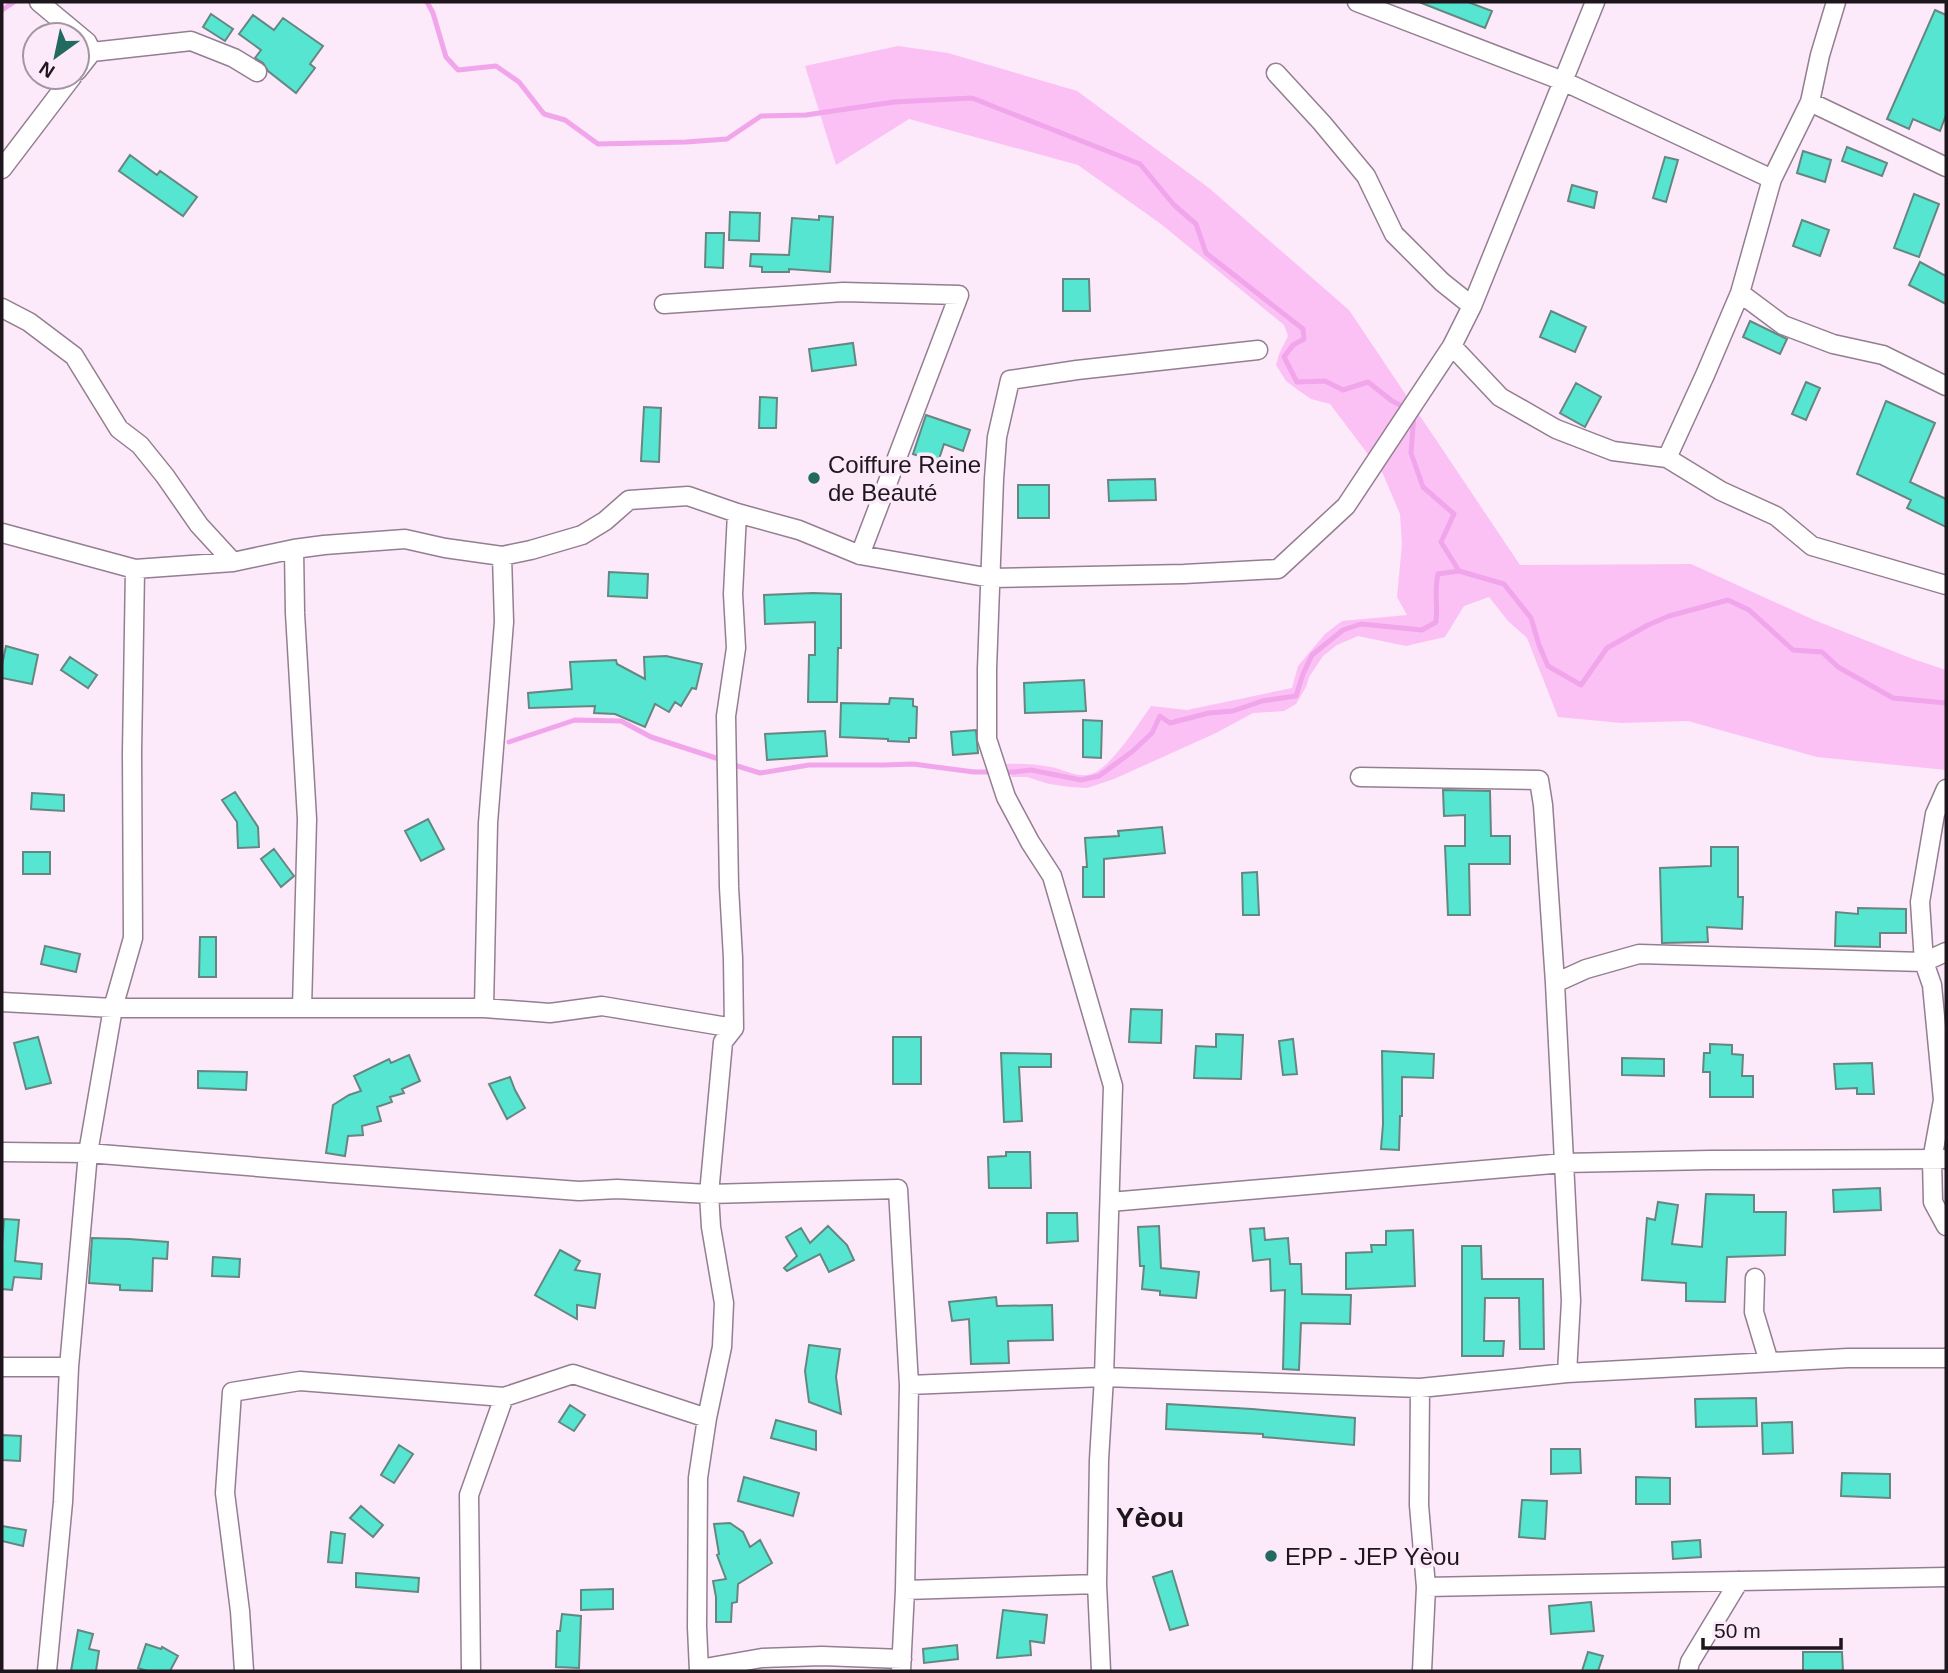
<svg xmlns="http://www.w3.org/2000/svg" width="1948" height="1673" font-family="Helvetica,sans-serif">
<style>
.green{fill:#fbc1f5}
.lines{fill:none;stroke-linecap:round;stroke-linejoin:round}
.stream{stroke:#f1a5eb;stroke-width:5}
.building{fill:#55e5d1;stroke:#668781;stroke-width:2}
.minor-casing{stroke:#947e91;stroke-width:21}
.minor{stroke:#fff;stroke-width:18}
.poi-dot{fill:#22695f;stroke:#fce9fa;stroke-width:2.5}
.labels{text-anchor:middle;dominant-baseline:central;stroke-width:7;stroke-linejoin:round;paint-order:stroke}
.poi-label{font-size:24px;fill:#1e161d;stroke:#fce9fa;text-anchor:start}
.quarter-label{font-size:28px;font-weight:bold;fill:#1e161d;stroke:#fce9fa}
</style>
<rect width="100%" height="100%" fill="#fce9fa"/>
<path class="green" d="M898,46L948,53L1077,91L1209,188L1349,310L1520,565L1691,564L1814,620L1913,659L1946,670V770L1817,757L1688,721L1621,723L1558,717L1527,638L1508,621L1489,597L1464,606L1445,637L1406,646L1358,636L1337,645L1323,656L1309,677L1306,687L1296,704L1284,711L1253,713L1216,733L1114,779L1087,788L1070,787L1049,784L1027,777H1012L1006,764C1021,763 1036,764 1051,767C1062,769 1076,777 1088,775C1110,771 1138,724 1151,706L1187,710L1292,688L1298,666L1325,634L1342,621L1407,615L1397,597L1402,544L1400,514L1383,474L1330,404L1311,399L1298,390L1286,381L1276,365L1279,354L1288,336L1284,325L1161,224L1078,165L909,119L836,165L805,66Z"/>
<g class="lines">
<path class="stream" d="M427,2L433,13L446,57L458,70L496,66L519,82L544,114L565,120L598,144L686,142L727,139L761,116L806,115L894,102L972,98L1140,164L1174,205L1196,224L1206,253L1303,329L1304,339L1293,345L1284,357L1297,382L1325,381L1343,390L1368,382L1392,401L1406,408
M2,10L14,2
M1414,414L1411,453L1423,487L1454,514L1441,542L1459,571L1504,584L1531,618L1539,645L1548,666L1581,685L1607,648L1648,625L1669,616L1728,600L1749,610L1793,650L1822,652L1838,667L1893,698L1946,703
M509,742L575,720L621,721L651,737L722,760
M731,764L760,773L809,765H884L913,764L974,772H1014L1031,770L1081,780L1099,776L1133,751L1152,733L1160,716L1170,723L1209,713L1233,711L1262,701L1296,696L1303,674L1312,655L1343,630L1361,624L1422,630L1436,622C1438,606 1434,590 1438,574L1459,571"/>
</g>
<path class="building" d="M1419,2H1468L1492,11L1485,28Z
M1935,10L1946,15V115L1940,131L1913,119L1909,129L1887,119Z
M211,14L233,29L225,41L203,27Z
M253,15L274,30L283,18L323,46L310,64L315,68L296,93L268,71L263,63L255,58L261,50L239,34Z
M1847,147L1887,163L1882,176L1842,161Z
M1803,151L1831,160L1825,182L1797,173Z
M130,155L157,175L160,171L197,197L183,216L119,171Z
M1665,157L1678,160L1666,202L1653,198Z
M1572,185L1597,192L1594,208L1568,201Z
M1914,194L1939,204L1919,257L1894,248Z
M730,212L760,213L759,241L729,240Z
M819,216L833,217L830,272L789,269V272H762V267L750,266L751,254L789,255L792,218L819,220Z
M1802,220L1829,230L1820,256L1793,246Z
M706,233H724L723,268L705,267Z
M1920,262L1946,276V304L1909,285Z
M1063,279H1089L1090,311H1063Z
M1551,311L1586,327L1575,352L1540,337Z
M1750,321L1787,339L1780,354L1743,337Z
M853,343L856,365L812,371L809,349Z
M1806,382L1820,388L1806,420L1792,414Z
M1576,383L1601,397L1585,427L1560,413Z
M760,397L777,398L776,428H759Z
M1886,401L1935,423L1910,482L1946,499V527L1907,508L1911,500L1857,474Z
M644,407L661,408L659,462L641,461Z
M926,415L970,430L963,451L944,444L938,462L913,454Z
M1155,479L1156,500L1109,501L1108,480Z
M1018,485H1049V518H1018Z
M609,572L648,574L647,598L608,596Z
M813,593L841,594V648H838L837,702H808L809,655H815V622L765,624L764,595Z
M6,646L38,655L32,684L2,678V665Z
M666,656L702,664L696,689L692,688L681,706L675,702L669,712L655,704L645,727L615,714L594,713L595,706L529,708L528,693L572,689L570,662L616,660L617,664L645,679L644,657Z
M70,657L97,675L88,688L61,670Z
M1084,680L1086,711L1025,713L1024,683Z
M890,698L913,699V706L917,707L916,738H909V742L888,741V739L840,737L841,703L889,704Z
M1083,720L1102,721L1101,758L1083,757Z
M976,730L978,753L953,755L951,732Z
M825,731L827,756L767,760L765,734Z
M1443,790L1490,791L1491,836H1510V864H1469L1470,915H1448L1445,846H1465V815L1444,816Z
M235,792L258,827L259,847L238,848L237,822L222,800Z
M32,793L64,795V811L31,809Z
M428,819L444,849L421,861L405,831Z
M1162,827L1165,853L1104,859V897H1083V867H1087L1085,838L1119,836L1118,831Z
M1711,847H1738V897H1743L1742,929L1707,927L1708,942L1662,943L1660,868L1711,866Z
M274,849L294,876L281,887L261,859Z
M23,852H50V874H23Z
M1257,872L1259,915H1243L1242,873Z
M1858,908L1906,909V933H1880V947L1835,946L1836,912L1858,914Z
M200,937H216V977H199Z
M45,946L80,954L76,972L41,964Z
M1131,1009L1162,1010L1161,1043L1129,1042Z
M1216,1034L1243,1035L1241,1079L1194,1078L1196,1046L1216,1047Z
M38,1037L51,1083L26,1089L14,1043Z
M893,1037H921V1084H893Z
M1293,1039L1297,1074L1283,1075L1279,1041Z
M1710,1044L1732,1045V1054L1743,1055L1742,1076H1753V1097H1710V1072H1703L1704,1053H1710Z
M1382,1051L1434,1054L1433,1078L1402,1077V1116H1400L1399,1150L1381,1149L1383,1124Z
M1001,1053L1051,1054V1067H1019L1022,1121L1004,1122Z
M409,1055L420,1081L402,1089L404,1093L390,1097L392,1102L377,1107L381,1121L362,1126L363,1135L348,1136L345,1156L326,1153L333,1105L349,1095L361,1091L354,1076L389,1059L391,1063Z
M1622,1058L1664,1059V1076L1622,1075Z
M1872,1063L1874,1094H1857V1088L1836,1089L1834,1064Z
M198,1071L247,1072L246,1090L198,1088Z
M510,1077L515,1090L525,1108L507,1119L489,1084Z
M1006,1152H1030L1031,1188H989L988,1157L1006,1156Z
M1880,1188L1881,1210L1834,1212L1833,1190Z
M1706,1194L1754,1195V1212H1786L1785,1255L1727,1257L1725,1302L1686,1301V1283L1642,1280L1647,1218L1655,1220L1658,1202L1678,1205L1672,1244L1702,1247Z
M1047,1213H1077L1078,1241L1047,1243Z
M4,1219L19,1220L15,1261L42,1264L41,1279L14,1277L12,1290L2,1289V1245Z
M828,1226L847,1245L854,1260L829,1272L820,1254L787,1271L784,1268L797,1256L786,1237L801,1228L810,1243Z
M1159,1226L1161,1268L1199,1272L1196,1298L1160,1295V1291L1142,1289L1144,1266H1140L1138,1227Z
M1264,1228L1265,1240L1288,1238L1290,1264H1301L1302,1294L1351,1295L1350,1324L1301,1323L1299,1370L1283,1369L1285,1290L1271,1291L1270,1259L1253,1261L1250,1229Z
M1413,1230L1415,1286L1346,1289V1253L1372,1252L1371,1245H1386V1231Z
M92,1238L129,1239L168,1242L167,1259L153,1258L152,1291L120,1290V1285L89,1283Z
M1462,1246H1481L1482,1279H1543L1544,1349H1520L1519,1298H1485L1484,1341H1504L1503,1356H1462Z
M560,1250L580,1261L575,1270L600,1274L595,1308L577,1305V1319L535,1295Z
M213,1257L240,1259L239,1277L212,1276Z
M996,1297L997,1306L1052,1305L1053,1340L1008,1341L1009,1363L971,1364L969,1319L952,1321L949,1302Z
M809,1345L840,1349L836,1377L841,1414L809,1402L805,1371Z
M1756,1398L1757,1426L1696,1427L1695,1399Z
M1167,1404L1252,1409L1355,1418L1354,1445L1263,1437V1434L1166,1429Z
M570,1405L585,1415L574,1431L559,1422Z
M776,1420L816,1431V1450L771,1438Z
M1792,1422L1793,1453L1763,1454L1762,1423Z
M2,1435L21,1436L20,1461L2,1460Z
M399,1445L413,1454L394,1483L381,1475Z
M1551,1449H1580L1581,1473L1551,1474Z
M1842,1473L1890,1474V1498L1841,1496Z
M744,1477L799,1493L793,1516L738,1501Z
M1636,1477L1670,1478V1504H1636Z
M1522,1500L1547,1501L1545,1539L1519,1537Z
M361,1506L383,1525L373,1537L350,1518Z
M730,1523L743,1532L750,1547L760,1540L772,1563L738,1584L737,1602L732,1603L731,1622H716V1597L713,1581L726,1579L717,1555L719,1554L714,1524Z
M2,1526L26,1530L23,1546L2,1541Z
M331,1532L345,1534L342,1563L328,1562Z
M1700,1540L1701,1557L1673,1559L1672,1542Z
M1172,1571L1188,1625L1170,1630L1153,1577Z
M356,1573L419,1578L418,1592L356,1587Z
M613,1589V1609L581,1610V1590Z
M1591,1602L1594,1631L1551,1634L1549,1606Z
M1003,1610L1047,1615L1044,1643L1030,1641L1031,1655L997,1658Z
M562,1614L581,1616L579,1668L556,1667L557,1631H560Z
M78,1630L93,1634L89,1649L99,1651L96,1671H71Z
M146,1644L161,1649L162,1647L178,1656L170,1671H147L138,1668Z
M957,1645L958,1659L924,1663L923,1649Z
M1588,1652L1603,1656L1598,1671H1582Z
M1803,1652H1842L1843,1671H1803Z"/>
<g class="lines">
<g class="minor-casing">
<path id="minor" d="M39,2L87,42L92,52
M1357,2L1563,81L1772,179
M1836,2L1820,55L1810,102L1772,179L1740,293L1783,325L1833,344L1883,355L1946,386
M77,71L92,52L191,41L234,58L257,72
M1276,73L1322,123L1366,176L1394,234L1442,282L1472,306
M1810,102L1946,167
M2,169L72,77
M664,304L843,292L959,295L860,555
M2,308L29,322L74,356L119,429L140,445L165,476L199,525L233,562
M1452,346L1500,397L1556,429L1613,451L1667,458L1721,491L1776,516L1812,546L1946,585
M1667,458L1705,375L1740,293
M2,533L135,569L233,562L294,549L324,545L405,539L445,548L502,556L531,550L582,535L605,521L629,500L688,496L737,513L799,530L860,555L991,578L1184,574L1278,569L1346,506L1452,346L1472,306L1595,2
M294,549L295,613L307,819L302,1008
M1360,777L1539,780L1543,805L1555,983L1571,1301L1567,1373
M1946,789L1935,814L1920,902L1924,962L1932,985L1943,1100L1932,1160L1933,1202L1946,1226
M1555,983L1586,969L1639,954L1924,962L1946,952
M2,1002L113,1008H484L550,1013L602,1006L734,1028
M484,1008L488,823L504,622L502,556
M2,1152L88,1153L331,1173L579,1191L617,1189L709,1194L898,1189L909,1385L905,1590L901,1671
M1110,1202L1564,1163L1710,1160L1946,1159
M1755,1278L1754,1312L1769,1362
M2,1367H69
M909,1385L1104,1377L1420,1388L1567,1373L1848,1358H1946
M1420,1388L1419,1505L1426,1587L1946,1577
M905,1590L1097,1584
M699,1669L762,1658L822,1656L902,1659
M47,1671L63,1502L69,1367L88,1153L113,1008L133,938L132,753L135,569
M244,1671L240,1611L225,1493L232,1392L300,1381L504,1397L573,1374L707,1418
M471,1671L469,1495L504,1397
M699,1671L697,1627L698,1478L707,1418L722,1347L724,1303L711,1227L709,1194L723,1042L734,1028L733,958L729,887L726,716L736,648L733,594L737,513
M1101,1671L1097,1584L1099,1460L1104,1377L1113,1086L1052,876L1030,842L1006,797L987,739V669L994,479L997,437L1010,380L1077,370L1258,350
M1422,1671L1426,1587
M1688,1671L1690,1662L1739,1581"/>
</g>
<use href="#minor" class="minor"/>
</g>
<g class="poi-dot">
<circle cx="814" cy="478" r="7"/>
<circle cx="1271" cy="1556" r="7"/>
</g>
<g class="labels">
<g class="poi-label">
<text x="828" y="464">Coiffure Reine<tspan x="828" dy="28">de Beauté</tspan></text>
<text x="1285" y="1556">EPP - JEP Yèou</text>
</g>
<g class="quarter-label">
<text x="1150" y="1517">Yèou</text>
</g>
</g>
<rect width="1948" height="1673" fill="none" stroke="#1e161d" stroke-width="7"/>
<g transform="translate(56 56) rotate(213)"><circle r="33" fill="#fce9fa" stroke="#a395a2" stroke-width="2"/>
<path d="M0-5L12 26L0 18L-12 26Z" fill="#22695f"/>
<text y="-10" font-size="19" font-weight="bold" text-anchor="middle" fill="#1e161d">N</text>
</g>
<path d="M1703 1638v10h138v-10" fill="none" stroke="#1e161d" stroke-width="3.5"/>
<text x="1714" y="1638" font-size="21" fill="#1e161d" stroke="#fce9fa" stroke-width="5" paint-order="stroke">50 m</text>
</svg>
